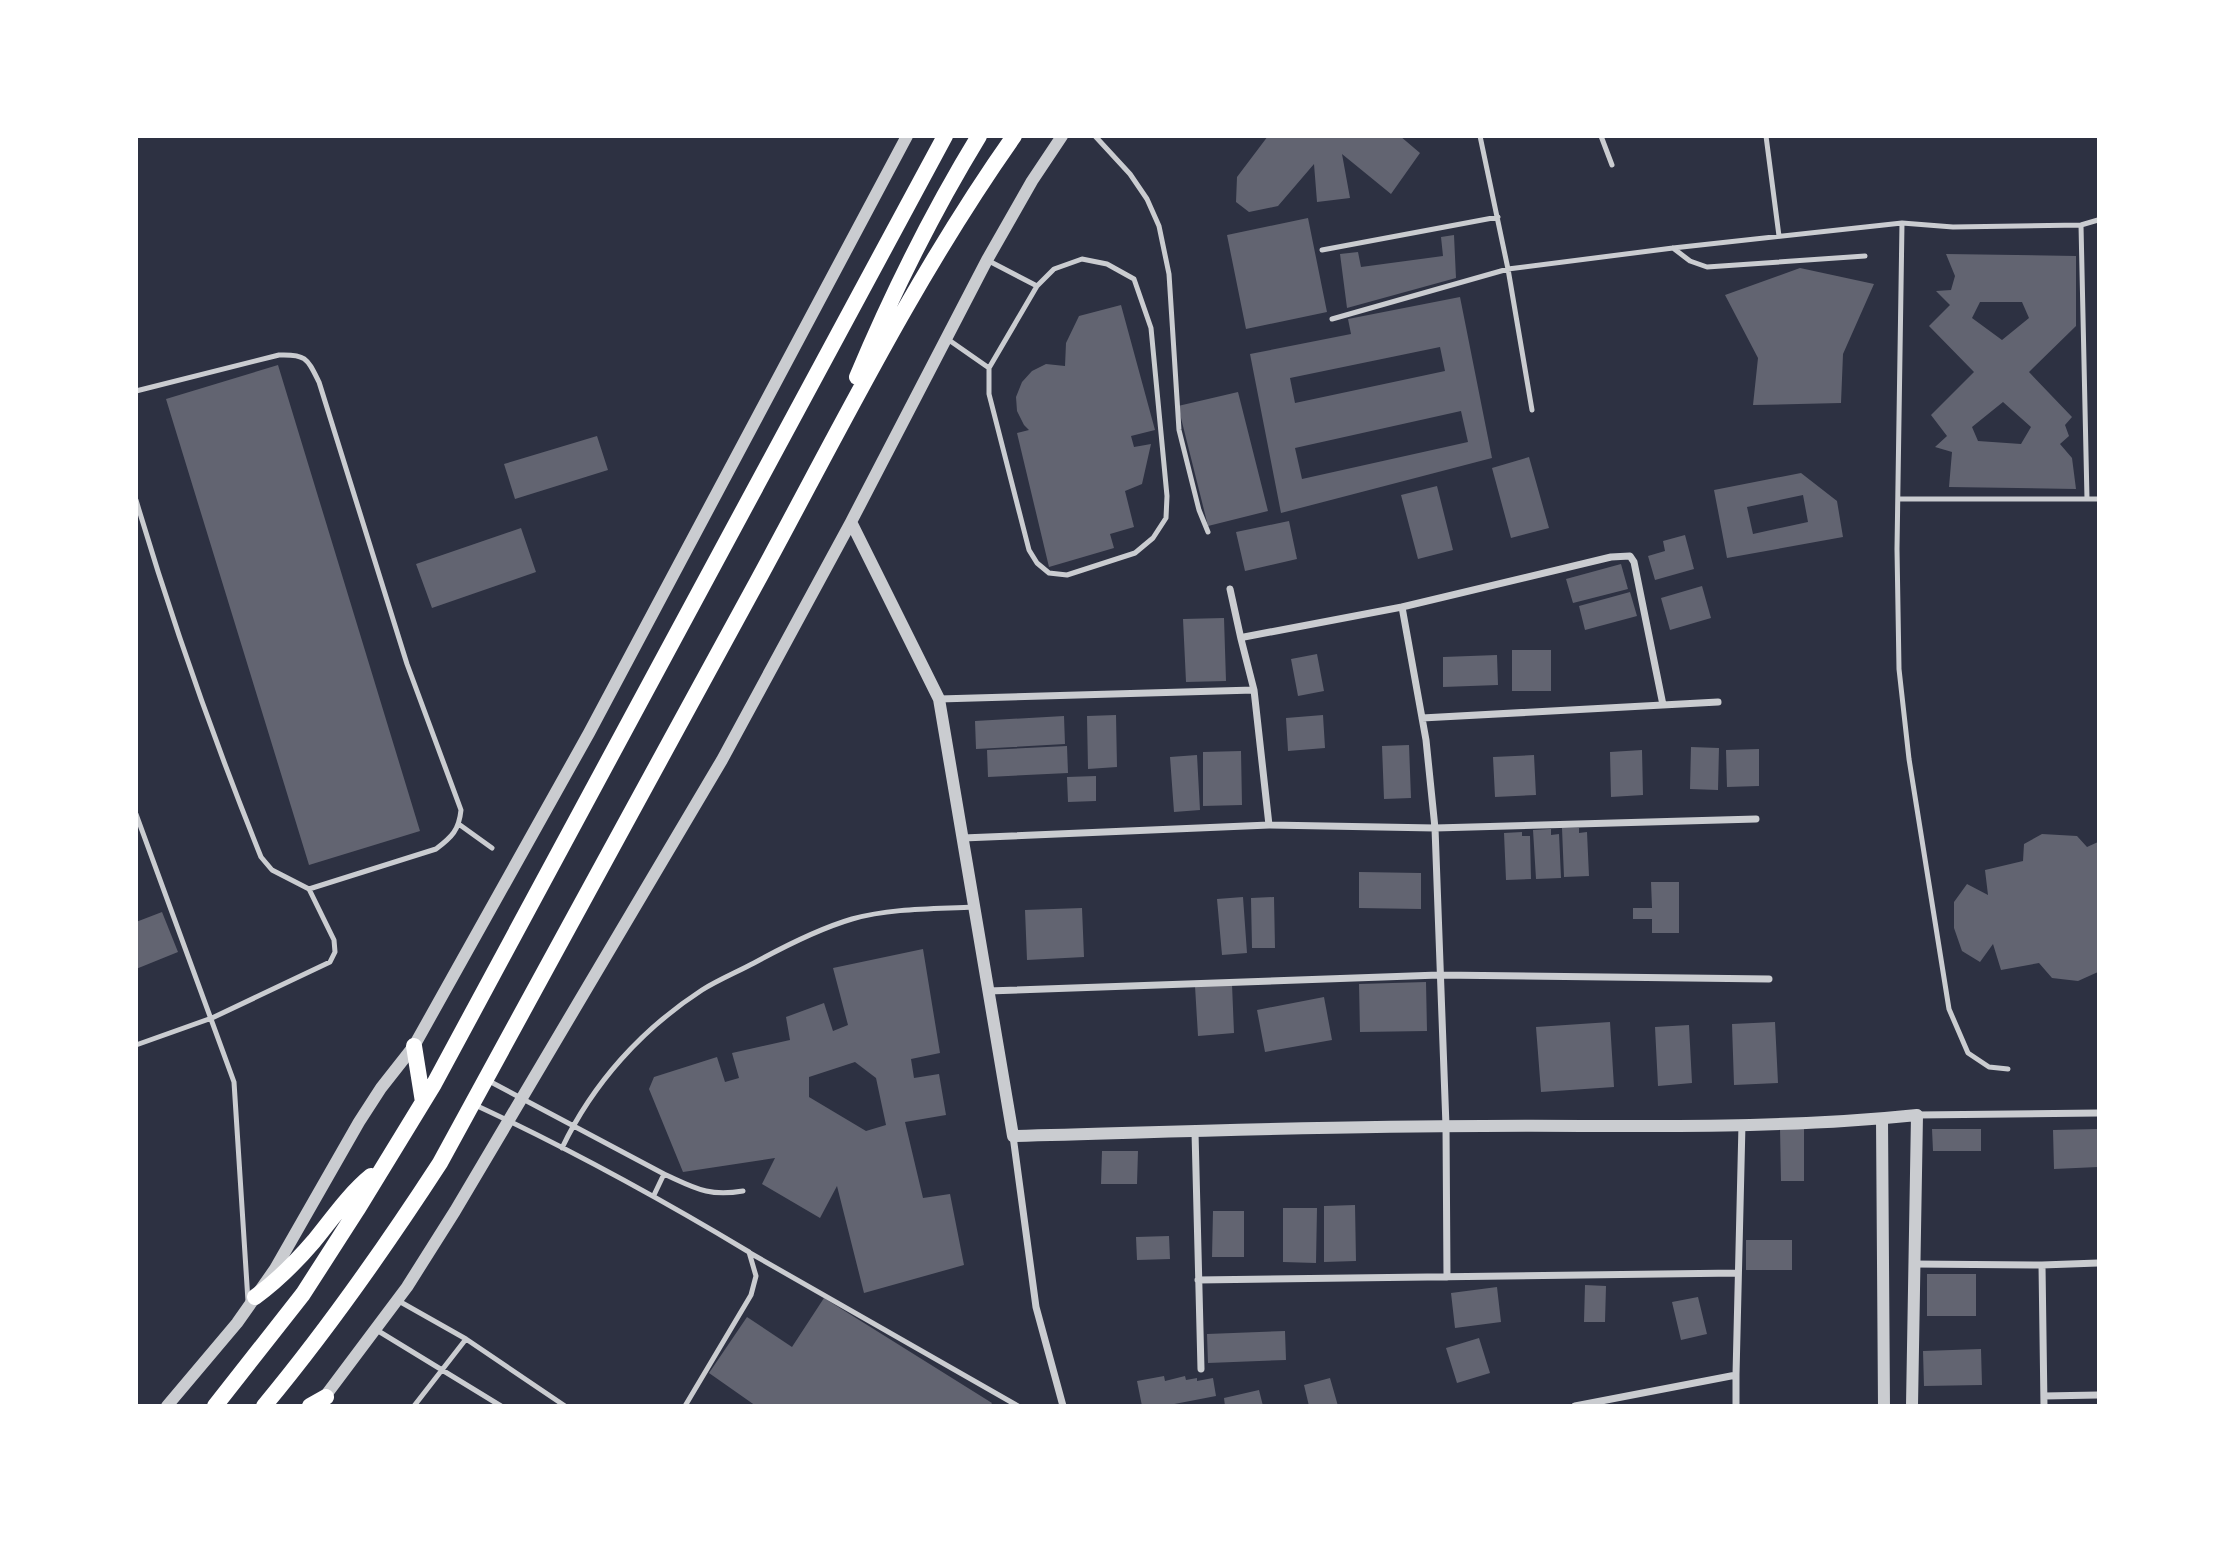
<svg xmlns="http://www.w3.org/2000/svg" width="2235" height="1542" font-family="Inter,sans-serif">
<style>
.building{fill:#626471;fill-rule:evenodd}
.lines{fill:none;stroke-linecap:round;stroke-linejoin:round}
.service{stroke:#caccd0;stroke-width:5}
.minor{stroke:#caccd0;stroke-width:7}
.tertiary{stroke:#caccd0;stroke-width:12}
.trunk{stroke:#fff;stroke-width:16}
</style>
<rect width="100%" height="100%" fill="#2d3142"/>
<path class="building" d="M1268,136H1400L1420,153L1391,194L1342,154L1350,198L1317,202L1314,164L1278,206L1249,212L1236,202L1237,177Z
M1308,218L1327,312L1246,329L1227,235Z
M1454,235L1456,278L1347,308L1340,254L1358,252L1361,267L1443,256L1441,237Z
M1946,254L2076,256V326L2029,372L2072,417L2065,425L2069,436L2060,444L2072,458L2076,489L1949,487L1952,452L1935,447L1947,436L1931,415L1974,372L1929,326L1950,305L1936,291L1951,290L1955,276ZM1980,302H2022L2029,318L2002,340L1972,318ZM2003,402L2031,427L2021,444L1978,441L1972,427Z
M1800,268L1874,284L1843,354L1841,403L1753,405L1758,358L1725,295Z
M1460,297L1492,458L1281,513L1250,354L1351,334L1348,319ZM1440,347L1445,371L1295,403L1290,378ZM1461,411L1468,442L1302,479L1295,448Z
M1121,305L1155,430L1131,436L1134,447L1151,444L1142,484L1125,491L1134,527L1110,534L1114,548L1049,567L1017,433L1029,430L1024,425L1017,411L1016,397L1022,382L1032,371L1046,364L1065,366L1066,343L1079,316Z
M278,365L420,831L309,865L166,399Z
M1238,392L1268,511L1208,526L1178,406Z
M597,436L608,470L515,499L504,464Z
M1529,457L1549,528L1511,538L1492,468Z
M1801,473L1837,501L1843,537L1727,558L1714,490ZM1803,495L1808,522L1753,534L1747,507Z
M1437,486L1453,550L1418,559L1401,495Z
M1289,521L1297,559L1245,571L1236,532Z
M521,528L536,572L432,608L416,564Z
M1685,535L1694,569L1655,580L1648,556L1665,551L1663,541Z
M1621,564L1628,589L1573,603L1566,579Z
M1702,586L1711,618L1670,630L1661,598Z
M1630,592L1637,616L1585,630L1579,606Z
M1224,618L1226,681L1186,682L1183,619Z
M1512,650H1551V691H1512Z
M1317,654L1324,691L1298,696L1291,659Z
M1497,655L1498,685L1443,687V657Z
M1116,715L1117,767L1088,769L1087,716Z
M1323,715L1325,748L1288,751L1286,718Z
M1064,716L1065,744L976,749L975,721Z
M1409,745L1411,798L1384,799L1382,746Z
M1067,746L1068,773L988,777L987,750Z
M1691,747L1719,748L1718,790L1690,789Z
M1759,749V786L1727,787L1726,750Z
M1642,750L1643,795L1611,797L1610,752Z
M1241,751L1242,805L1203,806V752Z
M1197,755L1200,810L1174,812L1170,757Z
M1534,755L1536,795L1495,797L1493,757Z
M1096,776V801L1068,802L1067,777Z
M1562,828H1579V833L1587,832L1589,876L1564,877Z
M1551,829V835L1559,834L1561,878L1536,879L1533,830Z
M1522,832V836H1530L1531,879L1506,880L1504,833Z
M2042,834L2077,836L2087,847L2098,842V972L2078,981L2052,978L2039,963L2001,970L1993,944L1980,962L1962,951L1954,928V902L1967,884L1988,895L1985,870L2023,861L2024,844Z
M1359,872L1421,873V909L1359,908Z
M1651,882H1679V933H1652V919H1633V908H1652Z
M1243,897L1247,953L1222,955L1217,899Z
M1274,897L1275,948H1252L1251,898Z
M1082,908L1084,957L1027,960L1025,910Z
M162,912L178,952L136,969V922Z
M923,949L940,1053L911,1059L914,1078L939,1074L946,1115L905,1122L923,1198L950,1194L964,1265L864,1293L837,1186L820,1218L762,1184L775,1158L683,1172L649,1089L654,1077L717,1057L725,1082L739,1078L732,1053L790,1040L786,1017L824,1003L833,1031L848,1025L833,968ZM855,1062L876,1078L886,1125L866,1131L809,1097V1077Z
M1426,982L1427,1031L1360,1032L1359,984Z
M1232,984L1234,1033L1198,1036L1195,986Z
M1324,997L1332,1040L1265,1052L1257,1010Z
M1610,1022L1614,1087L1541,1092L1536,1027Z
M1775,1022L1778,1083L1734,1085L1732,1024Z
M1689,1025L1692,1083L1658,1086L1655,1027Z
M1804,1127V1181H1781L1780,1128Z
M1932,1129H1981V1151H1933Z
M2098,1129V1167L2054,1169L2053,1130Z
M1102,1151H1138L1137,1184H1101Z
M1355,1205L1356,1261L1324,1262V1206Z
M1283,1208H1317L1316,1263L1283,1262Z
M1213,1211H1244V1257H1212Z
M1169,1236L1170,1259L1137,1260L1136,1237Z
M1746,1240H1792V1270H1746Z
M1927,1274H1976V1316H1927Z
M1585,1285L1606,1286L1605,1322H1584Z
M1497,1287L1501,1322L1455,1328L1451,1293Z
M1698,1297L1707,1334L1681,1340L1672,1302Z
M824,1298L992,1403L990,1406H756L709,1373L747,1317L792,1347Z
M1285,1331L1286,1360L1208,1363L1207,1334Z
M1479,1338L1490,1373L1457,1383L1446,1348Z
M1981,1349L1982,1385L1924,1386L1923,1351Z
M1164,1376L1165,1381L1185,1376L1186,1380L1197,1378V1381L1213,1378L1216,1396L1164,1406H1142L1137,1381Z
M1330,1378L1338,1406H1309L1304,1385Z
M1259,1390L1263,1406H1225L1224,1398Z"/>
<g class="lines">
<path class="service" d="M1095,136L1130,174L1147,199L1159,226L1169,274L1179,430L1199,510L1208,532
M1480,136L1508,269L1532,410
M1601,136L1612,165
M1766,136L1779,236
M1902,223L1897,549L1899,669L1909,759L1949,1009L1968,1053L1989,1067L2008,1069
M2081,225L2087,499
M1673,248L1690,261L1707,267L1865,256
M1322,250L1498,217
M1082,259L1107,264L1134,279L1151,328L1167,496L1166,518L1153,538L1135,553L1067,575L1049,573L1037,563L1029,550L989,394V368L1037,286L1054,269Z
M987,260L1037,286
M1332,319L1508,269L1673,248L1902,223L1953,227L2081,225L2098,220
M946,338L989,368
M136,391L279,355C306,354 307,358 319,382L407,664L461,810C459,830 452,837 436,849L309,889
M1898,499H2098
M136,500C172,621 214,740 261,857L272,870L309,889L334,940L335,952L330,962L212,1018L136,1045
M136,814L234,1082L248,1301
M460,825L492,848
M489,1081L664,1174L654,1195
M473,1104C568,1148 659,1198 749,1252L756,1276L751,1295L685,1406
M562,1148C593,1083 642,1029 702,990C718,980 737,972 754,963C785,946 818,929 852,919C891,908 934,909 974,907
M664,1174C695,1188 708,1197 743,1191
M750,1253L1018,1406
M397,1300L466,1339L565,1406
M375,1329L501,1406
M414,1406L466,1339"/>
<path class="minor" d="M1230,589L1241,639
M1402,607L1611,557L1630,556L1634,562L1663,705
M1254,690L1269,825
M939,699L1254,690L1241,639L1244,637L1402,607L1426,740L1435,828L1446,1126L1447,1277
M1422,718L1718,702
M963,838L1269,825L1435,828L1756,819
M988,991L1439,975L1769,979
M1917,1115L2098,1113
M1195,1132L1201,1369
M1013,1136L1036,1307L1063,1406
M1913,1264L2042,1265
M1198,1280L1738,1273
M1736,1375V1406
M2044,1396L2098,1395
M1575,1406L1736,1375L1742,1124
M2044,1406L2042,1265L2098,1263"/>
<path class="tertiary" d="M851,522L939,699L1013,1136C1170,1132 1326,1126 1483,1126C1627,1125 1773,1130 1917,1115L1912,1406
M1882,1119L1884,1406
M320,1403L407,1287L455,1211L722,760L851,522L987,260L1032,181L1062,136
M167,1406L237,1323L275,1269L359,1122L381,1088L414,1046L589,733L907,136"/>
<path class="trunk" d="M857,377C892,294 932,213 979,136
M414,1046L423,1102
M255,1297C277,1281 296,1262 314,1241C332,1219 349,1194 371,1176
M215,1406L303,1294L357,1210L434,1084L945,136
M264,1406C328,1329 386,1246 440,1163C546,969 653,776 757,582C839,431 915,276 1014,136
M310,1406L326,1397"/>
</g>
<rect width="2235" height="1542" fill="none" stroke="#ffffff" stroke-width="276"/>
</svg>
